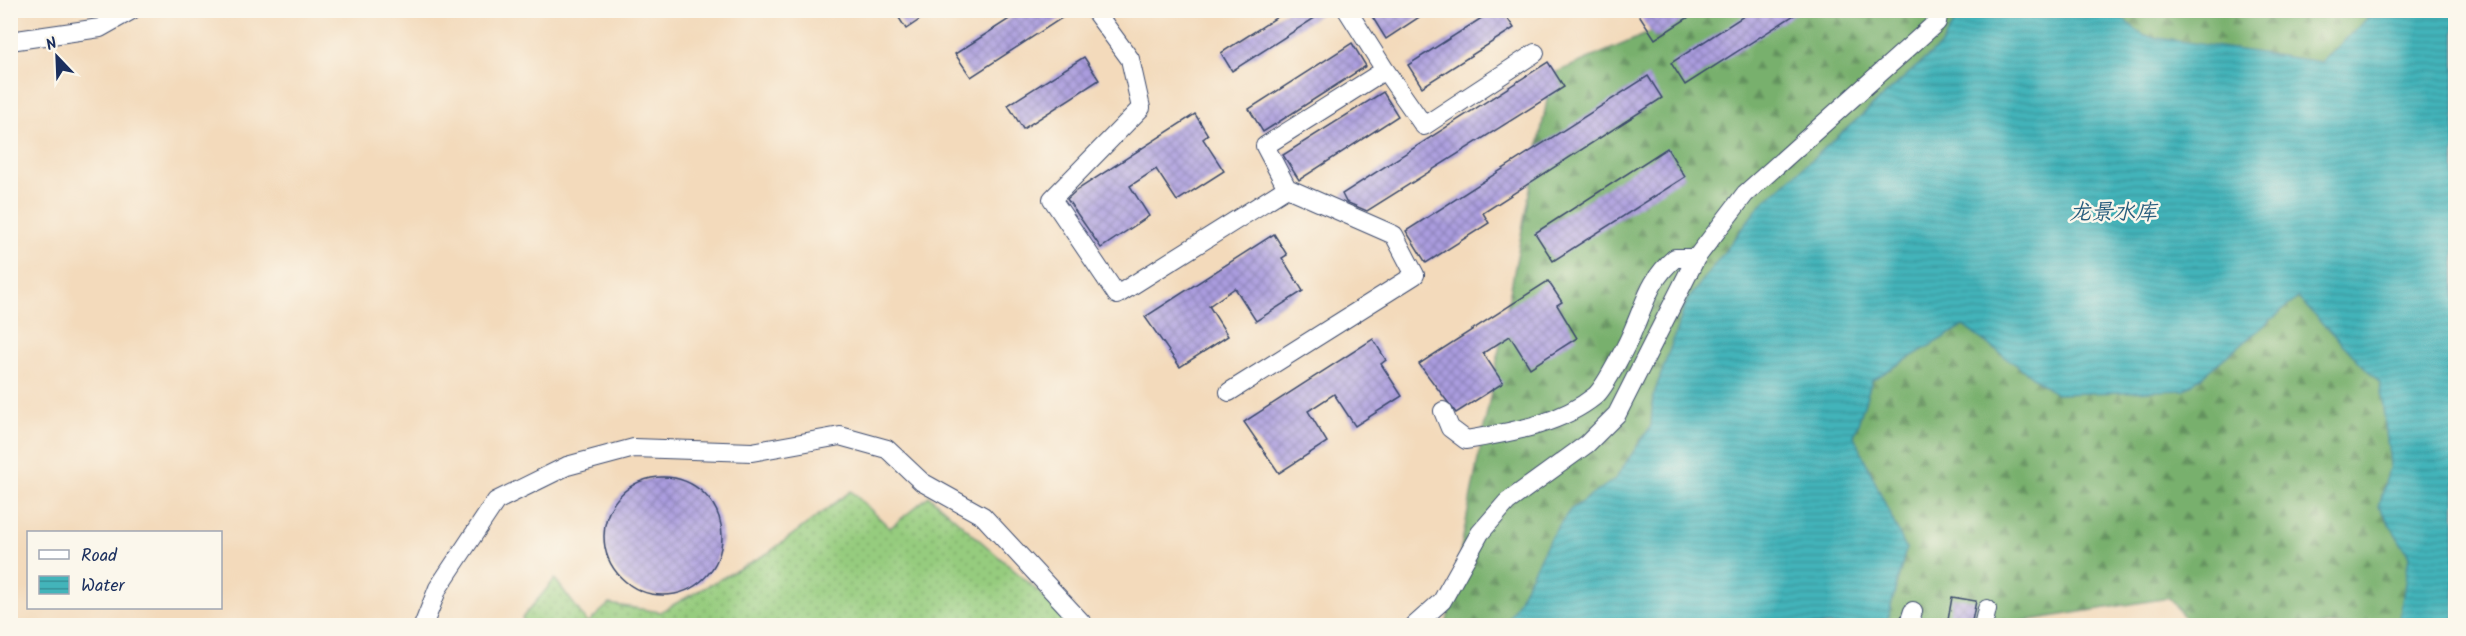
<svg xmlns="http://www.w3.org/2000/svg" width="2466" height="636" font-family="Kalam,'LXGW WenKai TC',sans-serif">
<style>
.grass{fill:url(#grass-dots);stroke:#587e6e;stroke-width:1.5}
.forest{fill:url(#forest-firs);stroke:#4a7066;stroke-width:1.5}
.water{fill:url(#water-rules);stroke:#2f728c;stroke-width:1.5}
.building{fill:url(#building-cross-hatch)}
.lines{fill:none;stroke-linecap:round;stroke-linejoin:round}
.minor-casing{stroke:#3b496c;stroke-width:20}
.minor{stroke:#fff;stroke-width:18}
.labels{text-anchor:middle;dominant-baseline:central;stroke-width:5;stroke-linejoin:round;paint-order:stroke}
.water-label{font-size:22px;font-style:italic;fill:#295e7e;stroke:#fbf7ec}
</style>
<defs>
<pattern id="grass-dots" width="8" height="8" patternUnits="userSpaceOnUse" patternTransform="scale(1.5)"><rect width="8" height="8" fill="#96cc7e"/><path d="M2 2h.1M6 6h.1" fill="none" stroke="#7aa66a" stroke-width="1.8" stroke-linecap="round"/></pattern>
<pattern id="forest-firs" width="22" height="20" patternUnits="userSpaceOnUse" patternTransform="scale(1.5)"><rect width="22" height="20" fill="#78b06d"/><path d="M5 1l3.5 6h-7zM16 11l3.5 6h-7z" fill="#62905d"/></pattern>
<pattern id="water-rules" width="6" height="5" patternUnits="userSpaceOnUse" patternTransform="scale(1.5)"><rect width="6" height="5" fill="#43b4ba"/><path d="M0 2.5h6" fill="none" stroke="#37939a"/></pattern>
<pattern id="building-cross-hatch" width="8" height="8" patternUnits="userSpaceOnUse" patternTransform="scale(1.5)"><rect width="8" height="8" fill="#aa9cde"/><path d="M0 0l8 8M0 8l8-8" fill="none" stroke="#8a80b7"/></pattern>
</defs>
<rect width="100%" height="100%" fill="#fbf7ec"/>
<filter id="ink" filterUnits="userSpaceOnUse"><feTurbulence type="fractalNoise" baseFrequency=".0167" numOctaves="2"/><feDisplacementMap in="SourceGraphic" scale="12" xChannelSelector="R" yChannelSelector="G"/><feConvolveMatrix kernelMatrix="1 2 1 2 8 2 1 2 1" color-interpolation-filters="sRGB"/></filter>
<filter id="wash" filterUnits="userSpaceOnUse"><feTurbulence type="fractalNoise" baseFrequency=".008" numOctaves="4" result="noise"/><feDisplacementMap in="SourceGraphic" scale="24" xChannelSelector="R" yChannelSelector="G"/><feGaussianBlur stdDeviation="1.35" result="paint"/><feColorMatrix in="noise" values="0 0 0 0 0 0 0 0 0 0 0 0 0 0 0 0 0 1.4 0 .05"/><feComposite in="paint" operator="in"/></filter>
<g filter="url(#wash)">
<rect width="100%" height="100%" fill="#f3dabb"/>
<path class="grass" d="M851,491L890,528L929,496L1077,625L525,626L522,618L555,579L588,623L609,604L660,612L768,553Z"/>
<path class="forest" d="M1701,11H2455V625H2190L2169,598L1993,626H1446L1552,74Z"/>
<path class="water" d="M1961,11H2113L2144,36L2322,62L2375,11H2455V625H2408L2399,622L2409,556L2379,507L2390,464L2380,383L2298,298L2185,390L2056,394L1963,326L1872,380L1854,436L1906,549L1886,625H1506L1550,538L1570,510L1615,479L1651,426L1653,397L1687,301L1759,206L1941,45Z"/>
<g id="blocks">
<path class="building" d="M894,10H934L906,29Z
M1023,10H1074L971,77L955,54Z
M1288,10H1327L1232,71L1221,53Z
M1368,10H1430L1386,39Z
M1494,10H1502L1514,28L1422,87L1408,65Z
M1636,10H1700L1655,39Z
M1753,10H1802L1685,85L1671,63Z
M1352,43L1366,66L1263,132L1249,109Z
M1084,57L1099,80L1023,129L1008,105Z
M1548,62L1564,87L1367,211L1346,202L1342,194Z
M1648,76L1662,98L1483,213L1489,223L1426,263L1406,231Z
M1383,92L1398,116L1299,180L1283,155Z
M1195,114L1208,135L1203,139L1224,171L1177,201L1156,169L1130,186L1149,216L1101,248L1067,199L1077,190Z
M1667,148L1685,177L1553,261L1535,233Z
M1274,234L1287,255L1282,258L1303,291L1256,321L1235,288L1209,306L1228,336L1180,367L1145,317Z
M1548,281L1562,302L1557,305L1577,338L1530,368L1510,336L1483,353L1503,383L1456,413L1419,364Z
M1373,339L1386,360L1381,364L1402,396L1355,426L1334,394L1308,411L1327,442L1279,473L1244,422Z
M604 536a59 59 0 1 1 118 0a59 59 0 1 1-118 0Z
M1952,597L1976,601L1971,626H1947Z"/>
</g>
</g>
<g filter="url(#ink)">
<use href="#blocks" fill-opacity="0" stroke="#3b496c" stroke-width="1.5"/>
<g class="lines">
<g class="minor-casing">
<path id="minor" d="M1094,10L1130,59L1141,108L1052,199L1117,295L1287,188L1394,235L1415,275L1229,392
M10,41L100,28L132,10
M1385,70L1424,126L1535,53
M1287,188L1265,146L1385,70L1347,10
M1443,411L1450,428L1466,440C1511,432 1559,425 1595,396C1605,388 1629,341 1634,328C1646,300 1651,278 1675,258H1696
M423,626L438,588L496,501L567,466L634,448L752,452L840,436L887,449L922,482L983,516L1085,626
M1414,626L1442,601L1480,533L1507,502L1587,444L1617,414L1696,258L1745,194L1937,22L1939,10
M1908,626L1913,611
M1983,626L1987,609"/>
</g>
<use href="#minor" class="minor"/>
</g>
</g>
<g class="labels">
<g class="water-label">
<text x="2113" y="213">龙景水库</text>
</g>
</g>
<rect width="2466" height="636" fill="none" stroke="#fbf7ec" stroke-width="36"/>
<rect x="27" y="531" width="195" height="78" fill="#fbf7ec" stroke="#a1a7b3" stroke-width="1.5"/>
<rect x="39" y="550" width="30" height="9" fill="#ffffff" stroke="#a1a7b3" stroke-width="1.5"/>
<text x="81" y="561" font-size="18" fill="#1b2f5e">Road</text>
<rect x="39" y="576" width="30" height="18" fill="url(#water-rules)" stroke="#a1a7b3" stroke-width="1.5"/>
<text x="81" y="591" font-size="18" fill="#1b2f5e">Water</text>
<g transform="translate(57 57) rotate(337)" stroke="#fbf7ec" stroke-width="4.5" paint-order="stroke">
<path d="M0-4.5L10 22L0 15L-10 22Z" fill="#1b2f5e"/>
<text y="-9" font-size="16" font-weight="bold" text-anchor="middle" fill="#1b2f5e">N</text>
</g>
</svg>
